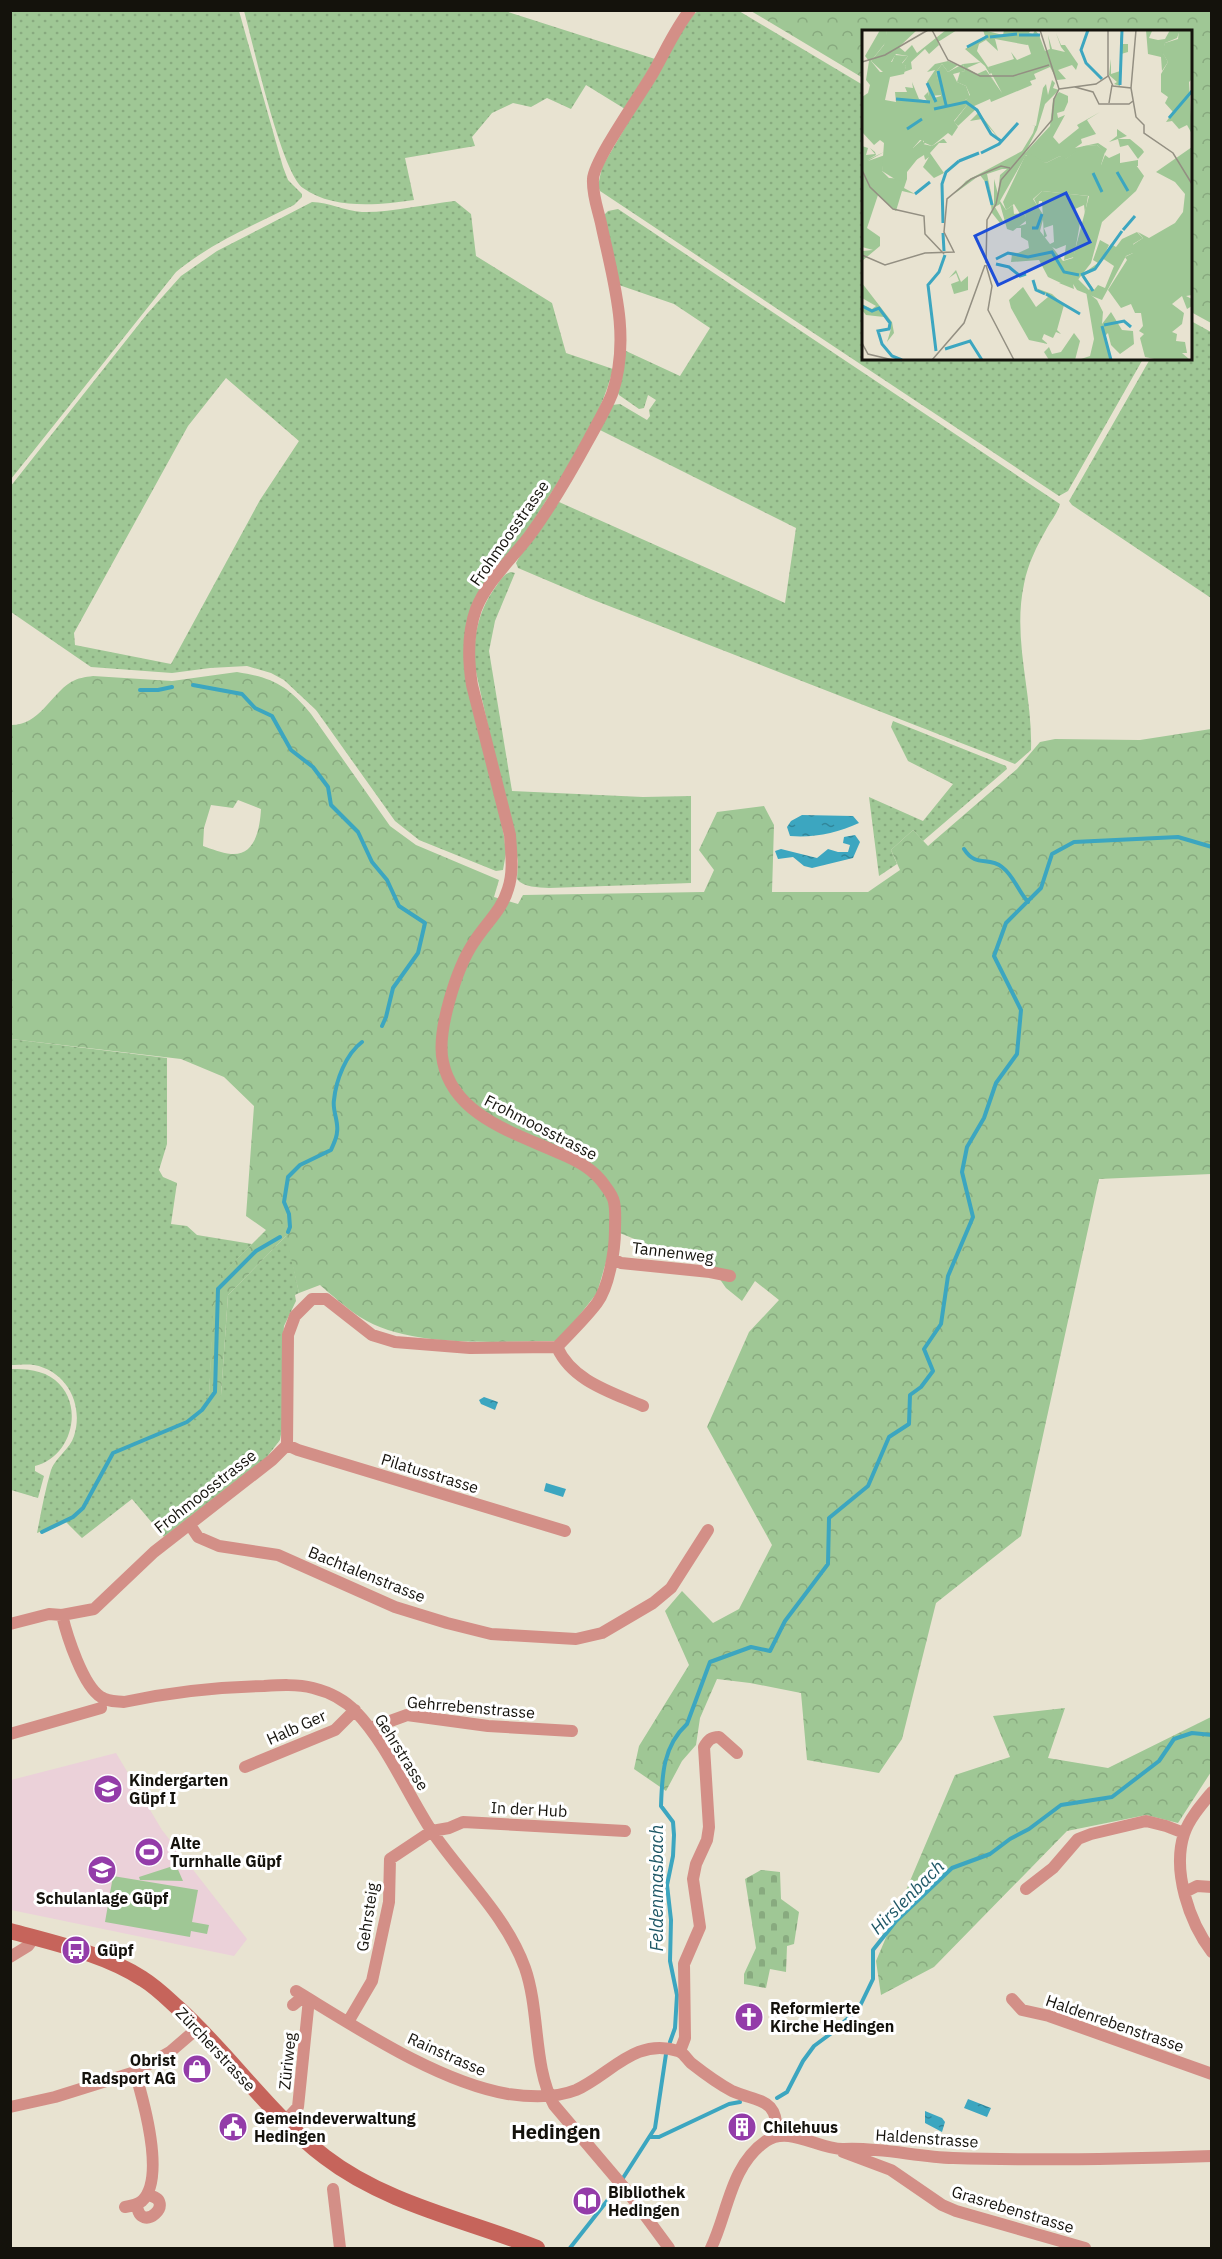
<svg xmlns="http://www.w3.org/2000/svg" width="1222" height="2259" font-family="'IBM Plex Sans',sans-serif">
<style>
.education{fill:#ebd1d9}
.grass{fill:url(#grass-dots);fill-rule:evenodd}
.forest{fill:url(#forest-crowns);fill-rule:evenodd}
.cemetery{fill:url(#cemetery-stones)}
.pitch{fill:#9fc795}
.water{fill:url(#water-ripples)}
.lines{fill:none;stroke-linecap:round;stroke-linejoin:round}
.stream{stroke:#3ca6c0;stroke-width:4}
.minor{stroke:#d38f87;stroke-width:12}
.secondary{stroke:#c6645b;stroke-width:16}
.labels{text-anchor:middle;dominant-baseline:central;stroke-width:6;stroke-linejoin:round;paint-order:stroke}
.street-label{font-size:16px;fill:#14120c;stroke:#fff}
.poi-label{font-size:16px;font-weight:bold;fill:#14120c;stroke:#fff;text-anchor:start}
.water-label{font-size:18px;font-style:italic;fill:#1f5867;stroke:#fff}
.quarter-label{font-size:20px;font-weight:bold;fill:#14120c;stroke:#fff}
.inset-river{fill:none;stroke:#3ca6c0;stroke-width:3}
.inset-road{fill:none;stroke:#938f82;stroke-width:1.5}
.view{fill:#1d4ed8;fill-opacity:0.15;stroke:#1d4ed8;stroke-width:3}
.inset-edge{fill:none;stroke:#14120c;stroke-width:3}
</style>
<defs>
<pattern id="grass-dots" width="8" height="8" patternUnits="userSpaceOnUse" patternTransform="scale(1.5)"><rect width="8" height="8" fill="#9fc795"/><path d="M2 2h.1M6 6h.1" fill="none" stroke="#88aa7f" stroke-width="1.8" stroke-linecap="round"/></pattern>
<pattern id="forest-crowns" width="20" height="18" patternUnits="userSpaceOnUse" patternTransform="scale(1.5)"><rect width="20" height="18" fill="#9fc795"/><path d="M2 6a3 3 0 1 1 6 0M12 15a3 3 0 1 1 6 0" fill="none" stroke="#88aa7f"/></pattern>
<pattern id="cemetery-stones" width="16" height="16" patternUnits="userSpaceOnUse" patternTransform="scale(1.5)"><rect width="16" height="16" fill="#9fc795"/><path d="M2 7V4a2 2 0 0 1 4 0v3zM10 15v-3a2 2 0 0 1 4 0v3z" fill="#88aa7f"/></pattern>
<pattern id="water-ripples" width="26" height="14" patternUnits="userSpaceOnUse" patternTransform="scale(1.5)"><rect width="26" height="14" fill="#3ca6c0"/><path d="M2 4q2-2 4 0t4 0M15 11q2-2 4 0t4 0" fill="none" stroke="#31869a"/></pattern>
</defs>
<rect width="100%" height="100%" fill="#e8e3d1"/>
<path class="education" d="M116,1753L162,1830L247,1939L234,1956L11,1910V1780Z"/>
<path class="grass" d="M11,10L239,11L283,167L288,180L302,194V197L294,205C254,225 211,243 176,272L11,479Z
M244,11H505L655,59L625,109L586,85L571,109L547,98L531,107L513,103L492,113L472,137L475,146L405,158L414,200C380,205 333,210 303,188C281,172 253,43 244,11Z
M698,11H739L863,85L864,358L1143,359L1068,491L1059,496L600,191L598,186L602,167L689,18Z
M455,201L471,214L476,256L552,303L566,353L613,369C598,428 559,479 527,531C505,566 485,602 464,638L504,836L506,853L503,870L496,871L419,840L395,821L316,710L284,680L271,673L247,666L210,668L172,673L91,667L11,612L10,487L147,314L181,276L217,251L312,202C329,202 345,211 362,212C388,213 427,204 455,201ZM226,378L299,441L260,500L171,664L75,645L74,633L188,426Z
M618,209L1060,504C1058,512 1051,521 1047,528C1037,546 1028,563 1024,584C1012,640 1033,694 1031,750L1015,764L591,599L518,568L516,563L521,554L559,502L785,603L796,528L600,430L612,405L620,404L647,420L650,416L649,410L656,400L648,395L644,408L639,409L619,395L617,391L626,351L680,376L710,328L674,304L619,285L605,220V214L608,211Z
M1191,321L1211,332V598L1072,505L1069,501L1150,359L1190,358Z
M511,572L515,573L495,621L489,651L512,791L643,797L691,796V883L549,888C538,887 524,888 517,879L518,861L474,663C474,633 479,609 497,585C501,579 504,574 511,572Z
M893,721L1006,766L1007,769L923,841L913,830L891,850L897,864L879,876L869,797L923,821L953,784L908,761L891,727Z
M11,1039L167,1058V1144L159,1170L163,1177L177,1183L171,1224L187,1226L197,1235L252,1244L215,1282L209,1396L221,1395L228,1295L287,1235L299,1293L295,1295L296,1301L284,1326L283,1337L282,1429L280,1440L266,1458L164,1537L132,1499L82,1538L66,1522L37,1533C41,1513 45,1490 51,1470C56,1457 70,1449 74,1436C84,1405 67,1371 34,1365C26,1364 18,1365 11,1365Z
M11,1369C26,1369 43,1370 55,1380C86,1405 71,1458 35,1466V1471L44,1476L38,1498L11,1490Z"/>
<path class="forest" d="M751,11H1211V323L1191,312L1190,32H864L863,78Z
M237,672C273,678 287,685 311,714L390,826L416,845L499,880L494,897L518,904L523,895L704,892L714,870L699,850L717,812L764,806L774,825L772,892H868L900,870L891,850L913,830L928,846L1017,769L1040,742L1055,739L1140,740L1211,729V1174L1099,1179L1021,1536L936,1603L902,1739L879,1773L807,1760L801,1693L750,1683L717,1679L700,1718L696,1745L682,1761L666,1791L634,1769L639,1746L689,1665L665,1611L682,1591L713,1623L739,1609L772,1545L707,1427L749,1332L779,1300L755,1281L742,1301L726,1288L703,1255L682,1248L649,1245L615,1231L597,1293L559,1341C500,1341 410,1349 360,1317C346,1308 333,1296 320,1285L299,1293L286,1236L228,1295L221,1395L199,1421L192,1416L209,1395L214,1282L266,1230L246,1216L254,1106L224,1077L181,1059L11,1039V725C40,725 49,696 71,682C78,678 85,677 93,676L172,681ZM238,800L261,809C260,827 256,856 231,854C221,853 212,849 203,846L204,828L211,805L233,808Z
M1065,1708L1048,1758L1108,1768L1211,1717V1772L1178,1823L1146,1815L1067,1831L934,1967L881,1995L876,1961L955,1775L1010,1757L993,1716Z"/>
<path class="cemetery" d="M761,1870L780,1872L781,1899L799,1912L794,1944L787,1946L786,1972L770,1969L766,1988L744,1984V1974L756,1948L745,1879Z"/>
<path class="pitch" d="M176,1865L183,1881L140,1880L139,1877Z
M113,1876L198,1890L192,1922L209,1925L207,1934L191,1931L190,1937L105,1922Z"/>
<path class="water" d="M802,815L853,816L859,823C837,833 814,838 790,836L787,827L791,821Z
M855,835L860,842L853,858L812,868L804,866L793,857L778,859L775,851L781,849L817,858L828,849L838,852H848L850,845L843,843L844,837Z
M484,1397L498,1402L495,1410L481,1404L479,1400Z
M546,1483L566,1489L563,1497L544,1491Z
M968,2099L991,2108L987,2117L964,2108Z
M925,2111L942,2118L945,2122L942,2132L925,2123Z"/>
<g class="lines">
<path class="stream" d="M193,685L242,694L255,708L272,716L291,750L313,767L328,787L331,805L358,832L372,862L387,880L399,906L425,923L418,953L393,988L386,1017L382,1026
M140,690H158L172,687
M964,849C976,868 988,856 1002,867C1014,876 1018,891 1028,902
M288,1232L290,1227L289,1214L284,1202L288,1177L300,1165L331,1150C333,1145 337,1138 337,1132C339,1122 332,1110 334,1100C336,1080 346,1054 362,1042
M42,1532L73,1517L83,1508L113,1453L187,1422L202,1410L215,1392L218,1289L256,1251L280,1237
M670,2042L675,2028L677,1995L670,1961L671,1920L667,1885L673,1856L674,1835L673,1822L661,1806C662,1775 663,1746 687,1724L710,1662L751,1647L770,1651L785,1621L828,1564L829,1518L868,1486L889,1437L909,1424L910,1395L921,1387L933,1371L924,1349L941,1324L948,1276L973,1217L962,1172L967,1147L984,1118L996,1083L1017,1054L1021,1010L994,956L1006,923L1041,888L1052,854L1074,842L1178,837L1212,847
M777,2098L787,2092L803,2061L814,2046L833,2032L859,2008L873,1979V1950L896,1921L952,1868L990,1854L1010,1839L1029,1829L1061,1805L1112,1797L1159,1761L1174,1739L1192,1733L1212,1735
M650,2137H659L729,2104L740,2102
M623,2178L655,2128L666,2054
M570,2248L618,2187"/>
<path class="minor" d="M613,1259L621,1263L710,1272L730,1276
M557,1347C572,1381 611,1392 643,1406
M287,1445L298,1450L565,1531
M190,1525L198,1537L219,1546L278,1555L395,1607L447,1623L491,1634L576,1639L602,1633L653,1603L671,1588L708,1530
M62,1615C67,1636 83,1686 101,1697C108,1702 116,1701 124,1702C170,1692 217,1687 264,1686C280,1685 297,1684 313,1688C329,1692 345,1700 356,1712C386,1743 407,1793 431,1830C462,1876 506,1915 525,1968C540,2011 533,2067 554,2105L627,2191L669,2248
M10,1624L49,1614L62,1615L94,1609L154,1552L272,1460L287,1445L288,1335L295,1316L312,1299H326L372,1335L395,1342L470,1348L557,1347C570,1333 585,1319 597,1303C609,1287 615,1250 615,1230C615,1221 616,1211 614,1202C613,1197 609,1191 606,1187C594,1169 578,1161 559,1153C515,1133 454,1116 443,1062C436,1032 457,967 474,942C486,923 502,910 508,889C514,871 511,852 510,835L472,685C468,660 467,634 476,609C487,581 512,559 530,535C552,505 571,472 589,439C597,424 606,409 612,394C631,339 614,283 602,228C599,212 592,196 593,179C594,160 641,94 653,73C665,52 675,29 690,10
M371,1728L407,1715L488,1726L572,1731
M10,1734L101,1708
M245,1767L335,1730L355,1710
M1212,1792C1202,1804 1189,1819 1184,1834C1172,1871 1189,1922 1212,1952
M1026,1889L1053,1868L1078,1839L1091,1834L1146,1821L1166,1826L1184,1833
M1185,1892L1197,1886L1212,1887
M10,1957L28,1946L34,1938
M296,1991C357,2028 438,2082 508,2094C529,2097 556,2098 576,2090C610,2075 635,2037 678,2051C683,2052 687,2059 691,2063C705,2074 717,2083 732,2091C760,2103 778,2097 777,2136
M1012,1999L1022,2010L1049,2016L1212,2074
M293,2005L304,1996
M348,2022L372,1981L389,1902L390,1859L432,1831L449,1828L463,1822L625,1831
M680,2051L685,2038L684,1964L700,1927L693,1879L696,1864L707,1840L709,1827L704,1747C708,1740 711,1737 719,1737L737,1753
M10,2107L55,2097L135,2072L170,2052L199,2027
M285,2121L298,2107L309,1999
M843,2152L891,2170L942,2205L956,2211L1085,2248
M333,2189L340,2248
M137,2204C139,2237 180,2200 147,2195
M125,2207C131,2206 137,2205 142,2201C166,2178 143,2099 135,2072
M711,2248C728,2213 730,2166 766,2141C789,2125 819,2150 844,2149C881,2147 917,2157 953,2158C1039,2161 1125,2159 1212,2156"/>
<path class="secondary" d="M10,1931C54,1943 105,1954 143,1979C156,1987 167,1998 178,2008C230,2055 269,2114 325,2157C386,2204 467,2220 537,2248"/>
</g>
<defs>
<g id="school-disc" transform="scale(1.5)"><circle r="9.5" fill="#943ca9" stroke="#fff"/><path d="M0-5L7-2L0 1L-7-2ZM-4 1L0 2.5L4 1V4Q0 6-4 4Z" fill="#fff"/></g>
<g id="stadium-disc" transform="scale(1.5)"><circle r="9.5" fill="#943ca9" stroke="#fff"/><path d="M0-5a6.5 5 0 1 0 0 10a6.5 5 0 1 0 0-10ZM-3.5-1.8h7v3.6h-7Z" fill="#fff"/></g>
<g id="bus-disc" transform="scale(1.5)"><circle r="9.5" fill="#943ca9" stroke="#fff"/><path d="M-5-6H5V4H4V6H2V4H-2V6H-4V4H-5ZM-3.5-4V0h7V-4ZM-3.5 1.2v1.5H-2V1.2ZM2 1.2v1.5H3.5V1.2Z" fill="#fff"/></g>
<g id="church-disc" transform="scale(1.5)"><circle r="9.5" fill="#943ca9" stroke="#fff"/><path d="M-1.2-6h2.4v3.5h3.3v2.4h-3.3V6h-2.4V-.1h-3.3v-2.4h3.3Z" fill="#fff"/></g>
<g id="shop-disc" transform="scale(1.5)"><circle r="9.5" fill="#943ca9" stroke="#fff"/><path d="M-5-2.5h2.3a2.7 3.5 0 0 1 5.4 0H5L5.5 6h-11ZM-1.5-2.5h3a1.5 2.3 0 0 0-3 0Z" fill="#fff"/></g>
<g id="civic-disc" transform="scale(1.5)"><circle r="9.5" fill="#943ca9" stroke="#fff"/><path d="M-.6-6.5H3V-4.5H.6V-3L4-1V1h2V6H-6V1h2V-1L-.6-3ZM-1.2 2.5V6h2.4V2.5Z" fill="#fff"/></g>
<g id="building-disc" transform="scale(1.5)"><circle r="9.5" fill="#943ca9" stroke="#fff"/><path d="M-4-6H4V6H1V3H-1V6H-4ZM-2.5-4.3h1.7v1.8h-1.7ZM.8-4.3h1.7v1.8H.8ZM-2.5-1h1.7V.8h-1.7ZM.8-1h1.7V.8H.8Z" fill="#fff"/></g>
<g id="library-disc" transform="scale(1.5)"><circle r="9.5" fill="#943ca9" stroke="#fff"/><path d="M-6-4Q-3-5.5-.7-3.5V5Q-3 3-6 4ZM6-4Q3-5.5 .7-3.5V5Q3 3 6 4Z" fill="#fff"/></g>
</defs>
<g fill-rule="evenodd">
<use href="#school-disc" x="108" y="1789"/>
<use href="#stadium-disc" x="149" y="1852"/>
<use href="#school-disc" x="102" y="1870"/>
<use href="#bus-disc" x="76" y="1950"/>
<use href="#church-disc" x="749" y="2017"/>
<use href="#shop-disc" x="197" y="2069"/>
<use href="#civic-disc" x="233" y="2127"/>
<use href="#building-disc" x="742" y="2127"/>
<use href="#library-disc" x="587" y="2201"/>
</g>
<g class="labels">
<g class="street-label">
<text transform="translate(509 533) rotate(-55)">Frohmoosstrasse</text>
<text transform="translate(541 1127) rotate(27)">Frohmoosstrasse</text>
<text transform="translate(673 1252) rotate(7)">Tannenweg</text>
<text transform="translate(430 1473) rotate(17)">Pilatusstrasse</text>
<text transform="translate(205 1491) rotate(-38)">Frohmoosstrasse</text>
<text transform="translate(367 1574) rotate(22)">Bachtalenstrasse</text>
<text transform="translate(471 1707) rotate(5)">Gehrrebenstrasse</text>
<text transform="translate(296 1727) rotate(-24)">Halb Ger</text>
<text transform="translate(402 1752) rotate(58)">Gehrstrasse</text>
<text transform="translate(529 1809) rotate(3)">In der Hub</text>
<text transform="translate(367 1917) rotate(-81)">Gehrsteig</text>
<text transform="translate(1115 2023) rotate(19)">Haldenrebenstrasse</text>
<text transform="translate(216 2049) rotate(47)">Zürcherstrasse</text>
<text transform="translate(447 2054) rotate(24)">Rainstrasse</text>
<text transform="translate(287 2061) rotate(-84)">Züriweg</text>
<text transform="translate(927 2138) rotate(4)">Haldenstrasse</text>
<text transform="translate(1013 2209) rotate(17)">Grasrebenstrasse</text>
</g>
<g class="poi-label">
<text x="129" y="1780">Kindergarten<tspan x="129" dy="18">Güpf I</tspan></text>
<text x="170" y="1843">Alte<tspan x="170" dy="18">Turnhalle Güpf</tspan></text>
<text x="102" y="1898" text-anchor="middle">Schulanlage Güpf</text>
<text x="97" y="1950">Güpf</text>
<text x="770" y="2008">Reformierte<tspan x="770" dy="18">Kirche Hedingen</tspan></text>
<text x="176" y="2060" text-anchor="end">Obrist<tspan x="176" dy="18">Radsport AG</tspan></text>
<text x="254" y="2118">Gemeindeverwaltung<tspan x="254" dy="18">Hedingen</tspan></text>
<text x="763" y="2127">Chilehuus</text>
<text x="608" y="2192">Bibliothek<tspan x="608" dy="18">Hedingen</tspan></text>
</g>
<g class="water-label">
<text transform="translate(656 1888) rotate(-90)">Feldenmasbach</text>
<text transform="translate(907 1897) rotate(-45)">Hirslenbach</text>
</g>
<g class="quarter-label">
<text x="556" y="2131">Hedingen</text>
</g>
</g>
<g transform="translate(862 30)">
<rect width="330" height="330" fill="#e8e3d1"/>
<path d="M25,0H55L37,17L43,22L50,15L55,23L84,0H95L76,12L77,15L67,24L63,19L49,32L50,39L42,42L44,36L40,34L46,26L34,24L22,43L9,31L22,15ZM284,0L290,1L287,8L296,10L303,9L308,0H318L315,8L303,13L301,23L306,32L300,41L299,27L286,24ZM194,3L199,15H203L216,34L214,40L210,35L196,40L204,49L195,50L188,37L172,44L174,49L168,51L170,55L129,72L128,69L110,77L107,72L110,70L103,71L108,65L104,56L95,52L98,42L103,41L101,34L119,32L105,38L115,44L124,40L140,63L126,37L152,29L149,22L155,30L169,24L164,8L177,5L183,21L188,19L186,5L190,19L203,22L199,17ZM258,4L260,14H266V22L259,24L258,56L252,54L255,52L247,45L249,29V44L258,41ZM86,31L96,35L86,42L80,34L74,42L80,65L67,66L65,52L73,40L65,42L73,34ZM190,50L193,53L191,58L197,60L183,74L175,100L163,123L188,96L191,69L197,62L206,66V72L202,81L195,83L196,88L203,85L191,107L197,114L217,98L215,95L238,82L225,90L234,104L219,109L220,113L213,118L236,113L245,119L243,123L235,115L224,116L202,130L198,126L184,133L164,125L138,171L144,180L151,175L152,184L162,183L165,190L151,201L145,199L138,174L133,177L141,191L138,193L130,183L127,157L118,145L92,164L104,151L160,121L171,103L173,96L170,95L174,96L181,58L184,54L186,65ZM140,139H145L138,145L136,164L132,149V177L125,144ZM106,74L115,80L139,111L120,89L108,91L116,83L113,80L96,96L92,92ZM255,99L265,106L256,109H268L280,119L282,122L276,129L266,115L258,117L256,109L247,112L255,106ZM61,109V114L70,116L81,109H82L85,113H77L68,123L82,143L72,148L61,137L67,127L63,130L62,125L54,130L51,118ZM0,116L6,118L4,125L13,124L8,118L13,122L14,125L5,130L22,122L6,131L23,125L20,141L27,148L45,149L42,158L53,164L40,161L34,181L8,158L0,141ZM258,123V133L276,130V136L239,135L243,125L247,128ZM180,161L226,166L223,184L222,175L213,179L218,193L212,227L202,230L204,215L194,219L186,215L192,212L191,195L182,198L185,206L182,208L180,171H177L176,177L172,169ZM275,202L281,208L271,214V223L264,226L240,270L215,260L211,254L212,259L197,253L216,249L227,260L229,257L219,245L236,233L231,230L238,210L247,215L241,227L249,214L254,217L260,209ZM240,228L252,236L243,258L236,255L232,260L222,245L233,239ZM94,240L99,252L106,246V260L92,264L89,254L97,251L94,243L87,248Z" fill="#9fc795" fill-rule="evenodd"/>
<path d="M18,0H25L24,12L9,31L18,42H22V30L30,32L33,25L46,26L40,33L44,36L42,44L28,47L23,70L34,72L33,62H45L43,57L51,58L50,52L57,69L65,71L62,66L66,62L67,66L70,62L72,68L79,66L74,42L80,34L86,42L101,34L103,41L91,44L95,52L104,56L108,67L103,70H111L107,73L116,79L119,85L106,74L92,91L96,97L90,106L86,103L70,116L63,113L57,119L62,111L58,110L51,118L56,120L57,127L45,142V149L36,151L20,141L22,113L18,110L12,115L0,102V67L6,63L8,55L4,50L7,31L3,26ZM121,0L141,5L142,0H169L167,3L171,4L173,0L178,6L171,10L164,8L169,14L165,15L133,9L136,21L124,10L117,14L115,21L128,40L137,36L128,44L139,64L123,36L103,19L123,6ZM317,0H330V49L327,52L330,104L325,95L317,99L310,91L304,92L311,82L303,73L306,67L299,62V44L306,32L300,22L303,13L316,9ZM235,115L243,122L239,135H274L282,146L274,161L240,192L229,233L215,251L201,254L186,247L177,230L149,232L150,224L145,222L156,223L167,218L166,211L159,207V198H151L164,194L163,183L158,184L152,174L144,180L141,172L163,126L168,124L184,133L198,126L203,129L222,116ZM180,161L227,166L211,228L201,231L178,201L182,186L171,169ZM330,117V265L324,266L330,269V276L325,279L320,266L310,274L322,283L320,294L310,302L315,304L314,311L323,312L325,323H320L327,329L297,330L283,327L278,308L282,304L277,301L281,296L279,283H273L269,274L259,278L246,260L265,230L263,227L271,223L269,216L281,208L276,202L287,208L313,193L321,182L323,164L313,152L294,142ZM0,141L16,165L5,198L18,207V216L0,231V221L11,220L0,217ZM0,253L30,292L32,303L25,312L29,299L16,301L26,298L28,293L22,287L4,285L0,280V274L10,279L14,276L0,268ZM161,257L174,277L186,267L191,268L171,257L190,264L202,275L195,300L199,304L194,302L191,308L182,304L180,309L186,314L167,310L149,278L147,270ZM224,261L235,270L241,282L240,294L249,282L260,300L271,301L272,314L258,324L249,315L246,303L243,306L248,330H216L228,326L232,309ZM212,303L218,311L213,330H187L182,322L187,317L190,324L199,322Z" fill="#9fc795" fill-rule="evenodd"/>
<path class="inset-river" d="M226,0L219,20L224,33L240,49M157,5H178M128,7L155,4M105,17L126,6M76,41L84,75M65,53L74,72M258,55L260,0M34,69L68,72M72,79L104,72L115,80L129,104L139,111M307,88L330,61M45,99L60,89M119,123L137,114L156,93M97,131L117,123M255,142L266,161M231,143L240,162M124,151L130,175M53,164L68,152M81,193L80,154L84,142L97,131M170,198H175L180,184M261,200L273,186M81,203L82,221M134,229L146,223L166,227L190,222L202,242L217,245M134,234L147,237L158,246L164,244M219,245L233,239L260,201M221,246L231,261M171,250L174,260L183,264M184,264L218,284M0,276L10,281L17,278L28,293L27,299L16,301L20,314L30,326L40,330M242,295L262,291L269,297M240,296L249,330M83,319L108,311L120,330M74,321L66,255L77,242L83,225"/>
<path class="inset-road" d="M70,0L86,30L118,46H151L187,35M0,32L23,25L66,0M246,45L251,56L269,58L274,87L282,95V103L311,123L330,154M213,57L231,62L237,74H267L271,71M269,58L274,0M197,59L234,54L246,46V0M247,73L250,55M0,140L8,157L31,179L62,186L63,204L82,224M0,225L23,235L63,223L92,222L82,202L85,169L109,149L139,136L148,138M124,233L125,190L134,174L139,150L190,90L192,69L197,59L178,0M124,235L130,256L126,280L152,330M0,313L6,324L31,330M70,330L102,293L123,235"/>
<path class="view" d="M204,163L228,212L136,255L113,206Z"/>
<rect width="330" height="330" class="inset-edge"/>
</g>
<rect width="1222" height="2259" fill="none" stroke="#14120c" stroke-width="24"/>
</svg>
